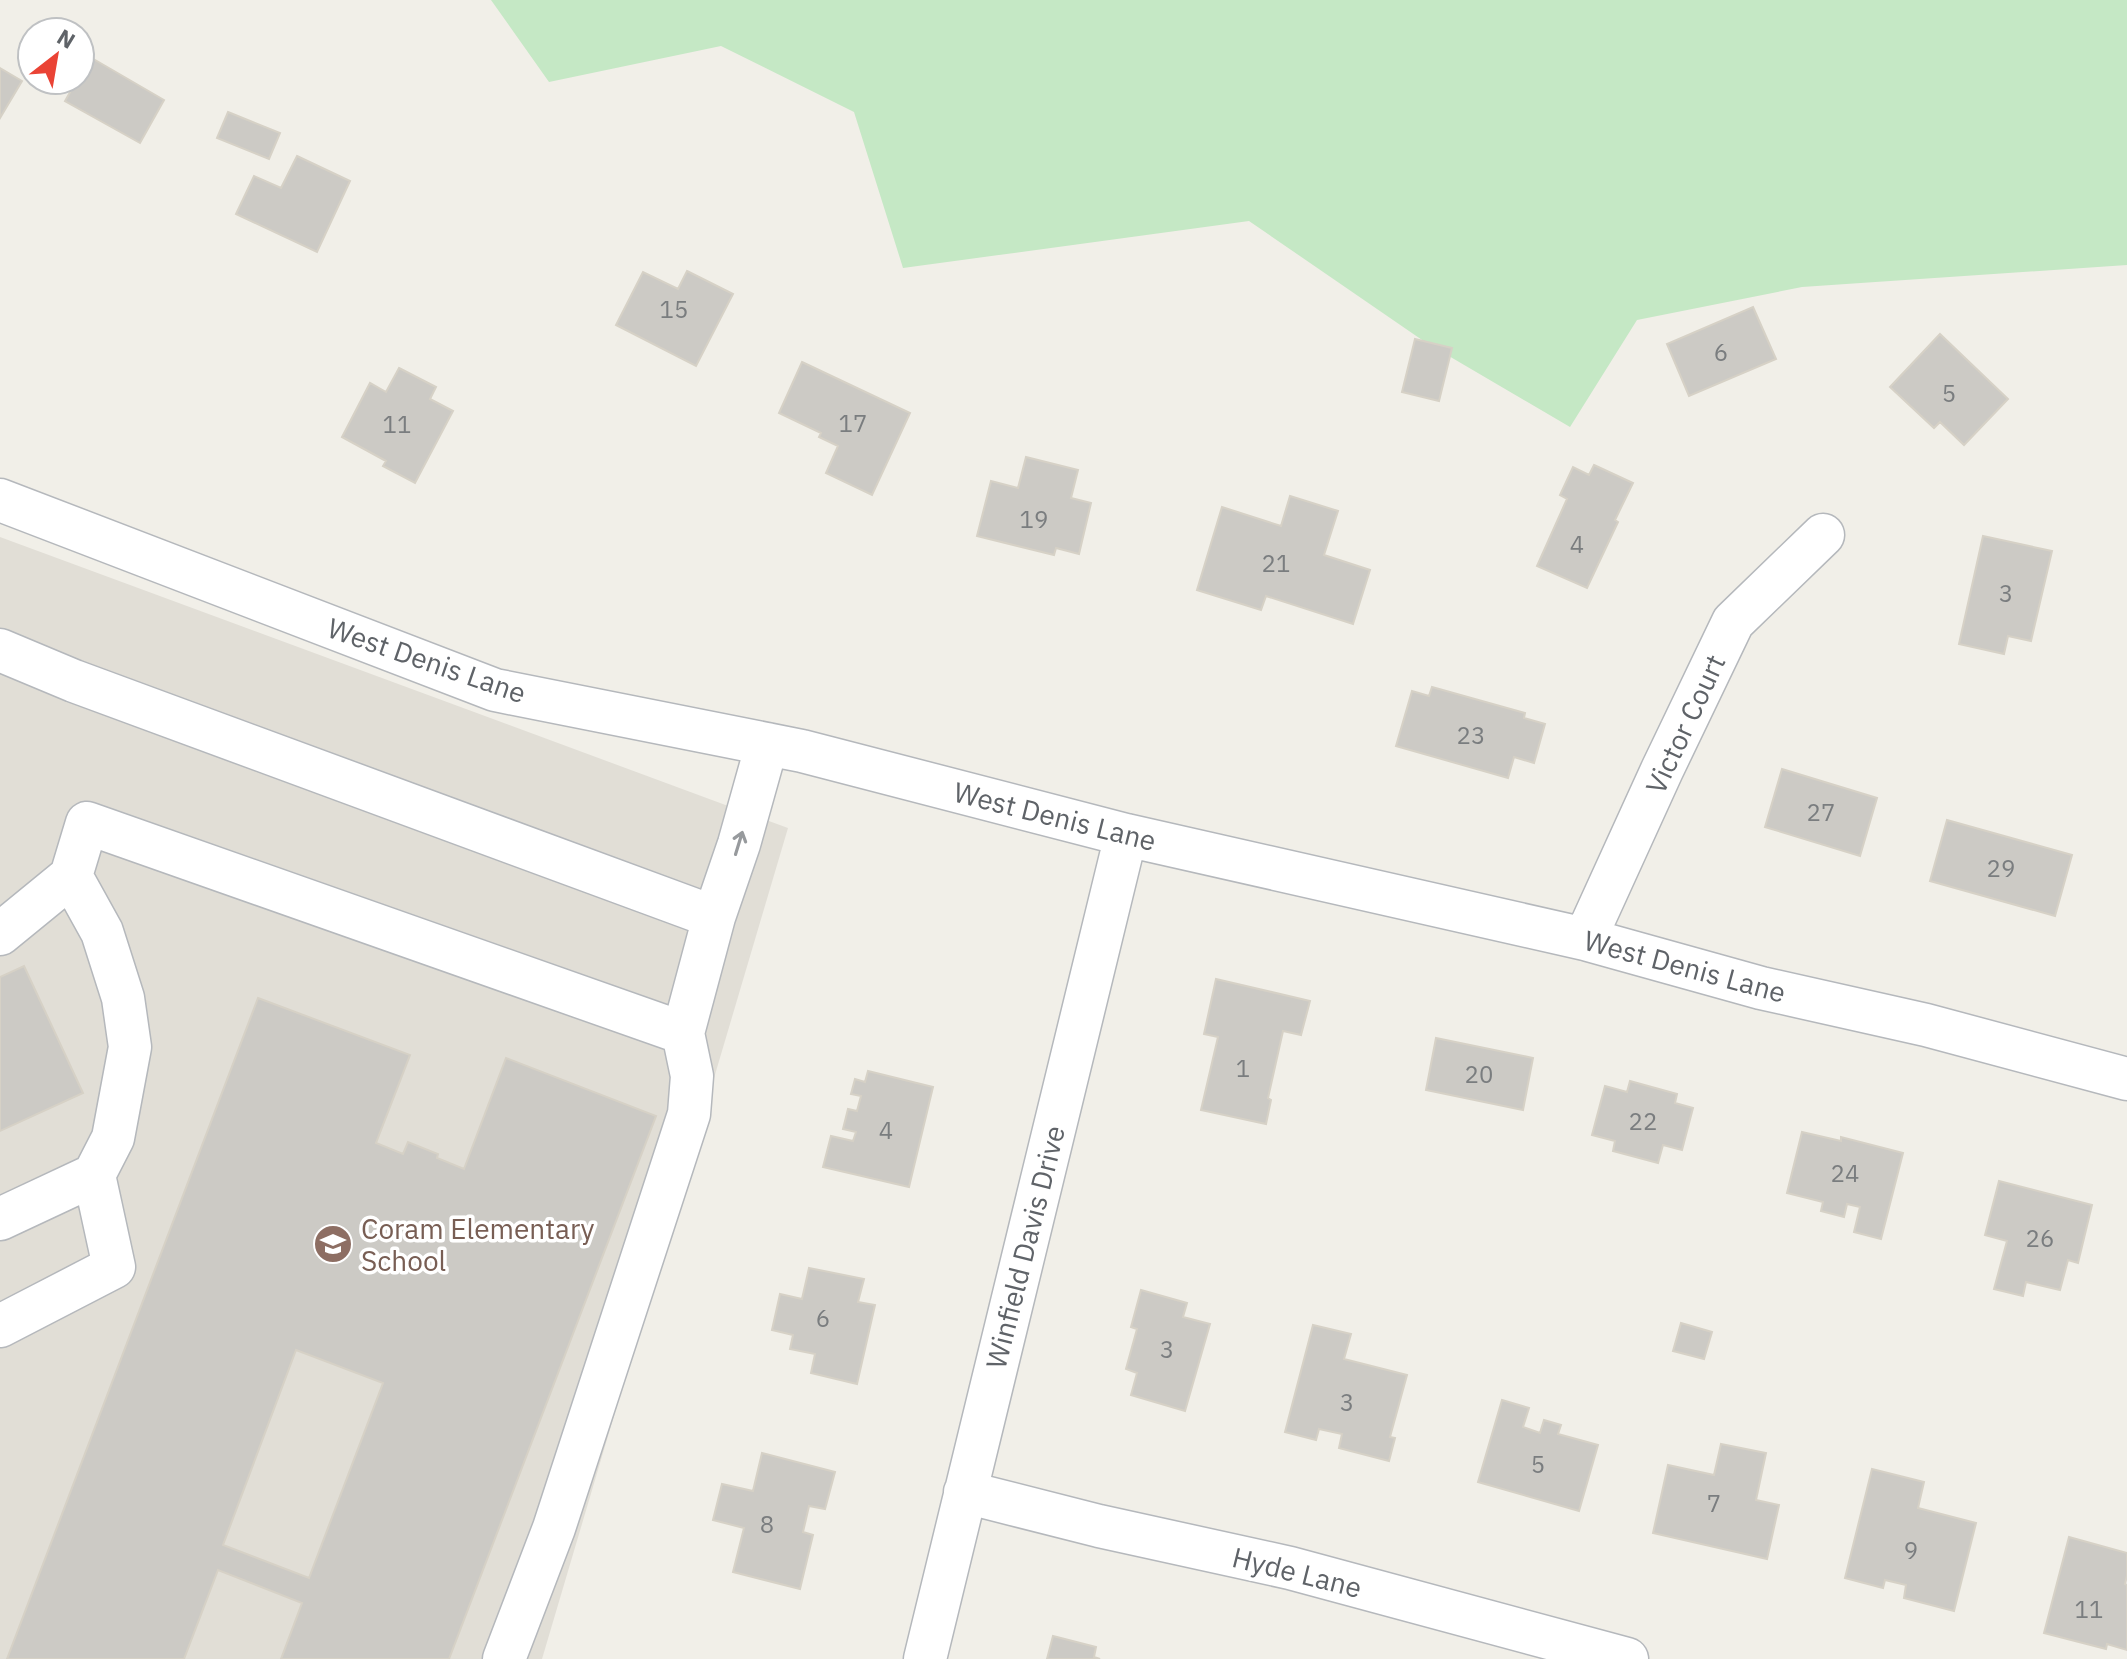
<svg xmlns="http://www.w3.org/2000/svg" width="2127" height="1659" font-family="'IBM Plex Sans',sans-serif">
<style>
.education{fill:#e1ded6}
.green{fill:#c5e8c5}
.building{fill:#cccac5;stroke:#d6d1c6;stroke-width:2;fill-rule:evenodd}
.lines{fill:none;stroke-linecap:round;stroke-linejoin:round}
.minor-casing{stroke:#b5b8bc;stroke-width:45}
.minor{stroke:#fff;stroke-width:42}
.oneway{stroke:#979a9d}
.labels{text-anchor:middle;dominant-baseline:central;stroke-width:7;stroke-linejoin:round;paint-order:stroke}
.number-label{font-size:24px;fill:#7a7d7f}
.street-label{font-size:28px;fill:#5f6368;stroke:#fff}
.education-label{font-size:28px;fill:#785e54;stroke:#fff;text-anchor:start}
</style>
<rect width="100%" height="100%" fill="#f1efe8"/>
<path class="education" d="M0,537L788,828L542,1659H0Z"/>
<path class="green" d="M491,0H2127V265L1802,287L1637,320L1570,427L1425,342L1249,221L903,268L854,112L721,46L549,82Z"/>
<path class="building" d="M90,57L164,100L140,143L65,101L77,80H80V74Z
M0,68L22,81L0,118Z
M228,112L280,133L269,159L217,138Z
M297,156L350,181L317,252L236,214L254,176L281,188Z
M687,271L733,294L696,366L616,325L643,272L678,289Z
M1753,307L1776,359L1689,396L1667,344Z
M1940,334L2008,399L1964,445L1940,422L1934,428L1890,387Z
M1415,339L1452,348L1439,401L1402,392Z
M802,362L910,413L872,495L826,473L838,446L819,437L821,433L779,413Z
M399,368L436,387L430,399L453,411L415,483L383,466L386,461L342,437L370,383L386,392Z
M1026,457L1078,470L1071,498L1091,503L1079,554L1056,548L1054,555L977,536L991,481L1018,488Z
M1594,465L1633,483L1615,520L1618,522L1587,588L1537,566L1567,499L1560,495L1573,467L1589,475Z
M1290,496L1338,511L1324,555L1370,570L1353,624L1266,596L1261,610L1197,590L1222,507L1281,526Z
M1983,536L2052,551L2031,641L2008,636L2004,654L1959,644Z
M1432,687L1525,713L1524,718L1545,724L1534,763L1514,757L1508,778L1396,746L1412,691L1429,696Z
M1782,769L1877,798L1860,856L1765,827Z
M1947,820L2072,855L2055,916L1930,881Z
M24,966L83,1093L0,1131V977Z
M1216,979L1310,1001L1301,1035L1283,1031L1268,1098L1271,1100L1266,1124L1201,1110L1218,1037L1204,1034Z
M258,998L410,1055L376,1143L403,1154L408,1142L438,1154L437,1158L464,1169L506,1058L656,1116L449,1659H281L302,1603L218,1570L184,1659H7ZM296,1350L383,1383L309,1578L223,1545Z
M1436,1038L1533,1058L1523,1110L1426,1090Z
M868,1071L933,1087L909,1187L823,1167L831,1136L853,1141L856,1132L843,1129L848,1109L857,1111L861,1096L851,1094L855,1079L865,1082Z
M1630,1081L1677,1094L1675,1103L1693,1108L1682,1150L1663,1145L1658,1163L1613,1151L1615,1141L1592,1135L1605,1086L1627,1092Z
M1802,1132L1841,1141V1137L1903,1153L1881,1239L1854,1232L1860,1207L1847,1204L1844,1217L1821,1211L1823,1202L1787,1193Z
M1999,1181L2092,1205L2078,1263L2068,1260L2060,1290L2026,1282L2023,1296L1994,1289L2007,1241L1985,1235Z
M809,1268L864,1279L858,1302L875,1305L857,1384L811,1373L815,1354L790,1349L793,1335L772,1330L780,1294L802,1299Z
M1141,1290L1187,1303L1183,1317L1210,1324L1185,1411L1131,1395L1137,1373L1126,1369L1137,1329L1131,1327Z
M1681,1323L1712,1332L1704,1359L1673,1351Z
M1313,1325L1351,1334L1344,1359L1407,1375L1390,1437L1395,1438L1389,1461L1339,1448L1342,1434L1319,1429L1316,1440L1285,1432Z
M1502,1400L1529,1408L1523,1427L1540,1433L1544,1420L1561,1425L1558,1434L1598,1445L1579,1511L1478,1482Z
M1721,1444L1766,1453L1756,1500L1779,1505L1767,1559L1653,1533L1668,1465L1714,1475Z
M762,1453L835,1472L825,1509L809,1506L803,1532L813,1535L800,1589L733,1572L744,1528L713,1520L722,1484L753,1491Z
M1872,1469L1924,1482L1918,1508L1976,1523L1954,1611L1904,1598L1906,1585L1885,1580L1883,1588L1845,1578Z
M2069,1537L2127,1553V1576L2125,1584L2127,1585V1650L2107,1644L2106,1649L2044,1633Z
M1053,1636L1096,1647L1094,1657L1100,1659H1047Z"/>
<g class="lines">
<g class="minor-casing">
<path id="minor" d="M0,500L495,690L802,751L1126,835L1585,939L1761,988L1926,1025L2127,1079
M0,650L74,681L714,917
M0,934L71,876L87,823L683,1033L714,917L739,844L767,744
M1585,939L1662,770L1733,622L1823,535
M0,1219L94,1175L113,1138L130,1047L123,998L102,932L71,876
M0,1326L114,1267L94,1175
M965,1492L1099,1526L1290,1568L1627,1659
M504,1659L554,1528L689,1114L692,1076L683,1033
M925,1659L1126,835"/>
</g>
<use href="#minor" class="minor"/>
</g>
<defs><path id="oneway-shaft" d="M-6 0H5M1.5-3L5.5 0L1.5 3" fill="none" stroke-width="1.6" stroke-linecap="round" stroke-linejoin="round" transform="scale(2)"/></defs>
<use class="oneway" href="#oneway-shaft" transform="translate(739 843) rotate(-73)"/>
<defs>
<g id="school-disc" transform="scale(2)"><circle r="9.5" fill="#8d6e63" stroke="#fff"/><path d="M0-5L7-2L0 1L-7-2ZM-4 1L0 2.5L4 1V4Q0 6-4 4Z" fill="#fff"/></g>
</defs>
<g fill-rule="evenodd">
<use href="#school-disc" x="333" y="1244"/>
</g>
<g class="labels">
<g class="number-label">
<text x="674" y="309">15</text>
<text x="1721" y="352">6</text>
<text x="1949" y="393">5</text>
<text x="853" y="423">17</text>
<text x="397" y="424">11</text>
<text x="1034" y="519">19</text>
<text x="1577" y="544">4</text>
<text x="1276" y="563">21</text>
<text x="2006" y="593">3</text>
<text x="1471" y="735">23</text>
<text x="1821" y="812">27</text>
<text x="2001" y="868">29</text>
<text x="1243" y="1068">1</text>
<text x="1479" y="1074">20</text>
<text x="1643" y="1121">22</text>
<text x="886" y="1130">4</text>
<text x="1845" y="1173">24</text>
<text x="2040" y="1238">26</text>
<text x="823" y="1318">6</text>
<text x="1167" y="1349">3</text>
<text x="1347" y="1402">3</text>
<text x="1538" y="1464">5</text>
<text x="1714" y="1503">7</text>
<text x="767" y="1524">8</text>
<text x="1911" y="1550">9</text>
<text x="2089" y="1609">11</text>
</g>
<g class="street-label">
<text transform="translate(427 660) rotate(19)">West Denis Lane</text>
<text transform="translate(1685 724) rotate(-65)">Victor Court</text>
<text transform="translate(1055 816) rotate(14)">West Denis Lane</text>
<text transform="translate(1685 966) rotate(15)">West Denis Lane</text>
<text transform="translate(1025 1247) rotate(-76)">Winfield Davis Drive</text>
<text transform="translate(1297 1572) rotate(14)">Hyde Lane</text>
</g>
<g class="education-label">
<text x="361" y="1228">Coram Elementary<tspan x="361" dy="32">School</tspan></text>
</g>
</g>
<g transform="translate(56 56) rotate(31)"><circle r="38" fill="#ffffff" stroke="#bfc1c3" stroke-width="2"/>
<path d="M0-6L14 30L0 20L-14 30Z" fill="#ea4335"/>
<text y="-12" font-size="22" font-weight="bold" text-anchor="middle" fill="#5f6368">N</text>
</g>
</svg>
